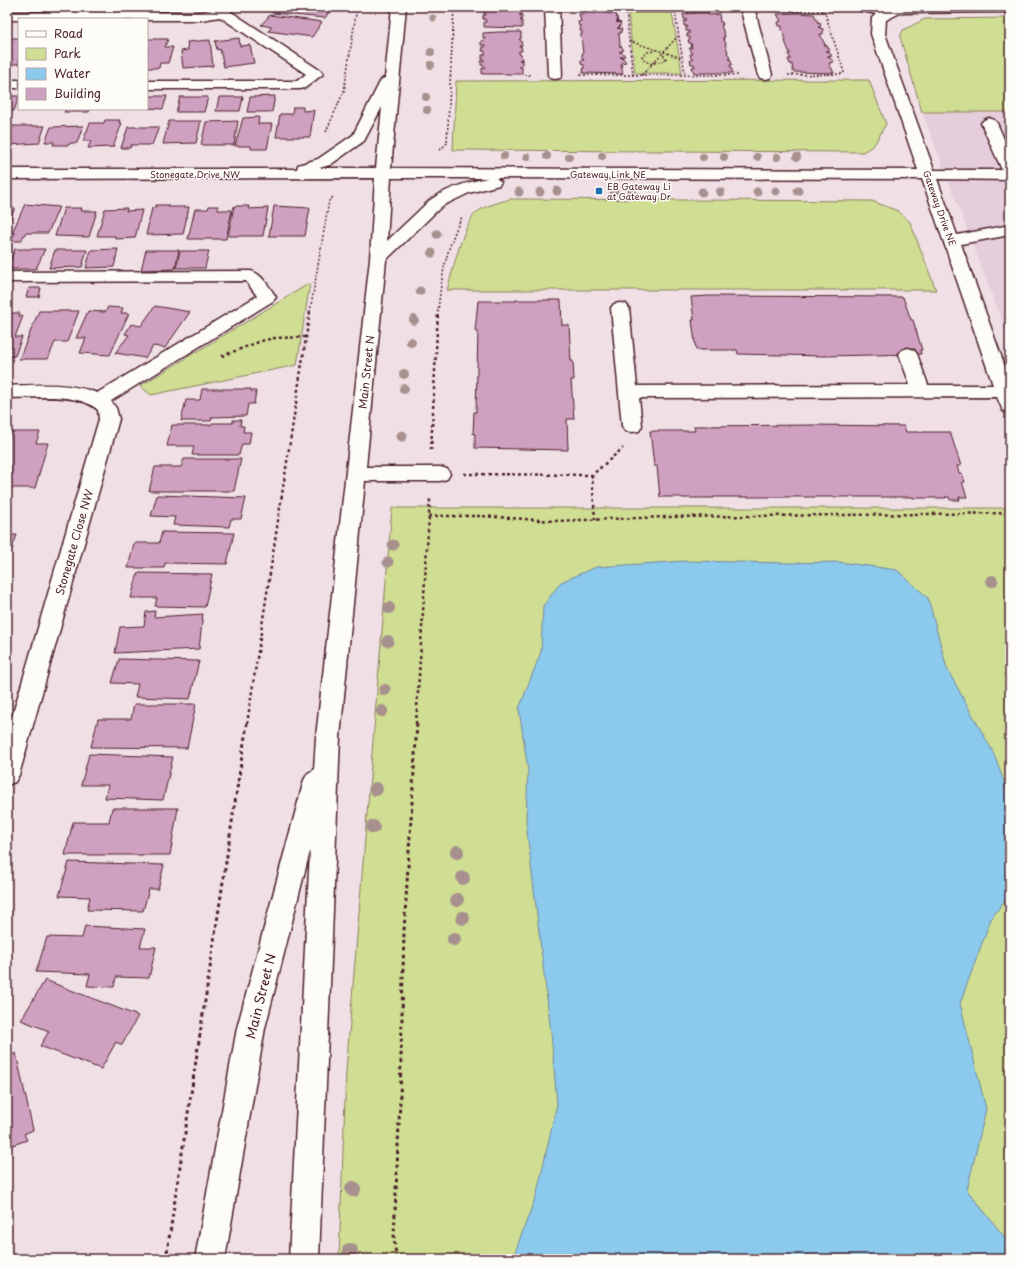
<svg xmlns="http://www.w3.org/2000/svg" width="1017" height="1266" font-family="'Playpen Sans',sans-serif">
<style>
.built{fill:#e6cddb}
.green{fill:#cfde92;stroke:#8c7e5e}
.water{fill:#8ccaed;stroke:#72869f}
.building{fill:#d0a0c0;stroke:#4a1f2b}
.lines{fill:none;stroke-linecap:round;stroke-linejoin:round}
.minor-casing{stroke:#4a1f2b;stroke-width:3}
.path-far2{stroke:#4a1f2b;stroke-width:1.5;stroke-dasharray:2 2;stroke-linecap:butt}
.path-far1{stroke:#4a1f2b;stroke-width:2.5;stroke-dasharray:3 3;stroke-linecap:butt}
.path{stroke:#4a1f2b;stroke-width:3;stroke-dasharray:3.5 3.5;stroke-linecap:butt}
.minor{fill:#fdfcf7;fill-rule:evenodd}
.tree{fill:#a7908d}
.poi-dot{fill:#1f6fb2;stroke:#fdfcf7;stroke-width:1.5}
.labels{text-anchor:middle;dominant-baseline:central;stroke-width:3;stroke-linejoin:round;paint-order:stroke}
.far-street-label{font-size:9px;fill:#4a1f2b;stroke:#fdfcf7}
.far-poi-label{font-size:9px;fill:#4a1f2b;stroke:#fdfcf7;text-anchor:start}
.street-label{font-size:11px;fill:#4a1f2b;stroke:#fdfcf7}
.near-street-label{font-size:13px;fill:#4a1f2b;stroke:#fdfcf7}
</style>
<rect width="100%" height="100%" fill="#f0e0e6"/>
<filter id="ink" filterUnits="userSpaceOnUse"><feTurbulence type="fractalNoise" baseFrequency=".025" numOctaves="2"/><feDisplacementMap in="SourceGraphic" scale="8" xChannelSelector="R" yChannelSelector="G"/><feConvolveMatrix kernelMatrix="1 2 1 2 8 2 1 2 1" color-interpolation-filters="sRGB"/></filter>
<g filter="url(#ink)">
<path class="built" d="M922,112H1010V342Z"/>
<path class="green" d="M628,13H672L682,73H635Z
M1010,18V112H922L900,37L903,30L925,19Z
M869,80L886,124L874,145L863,152L453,150L456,81Z
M510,199L872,201L898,211L910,222L936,290H447C453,270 461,233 473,216C481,206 498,203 510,199Z
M310,283L297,365L151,395L140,386Z
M392,508H1010V1259H339L346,1071Z"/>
<path class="water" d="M686,561L788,563L839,562L897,570L928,598L947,669L993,752L1010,798V893L991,919L960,1003L986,1109L967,1190L1010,1244V1259H514V1255L537,1193L557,1104L551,1032L526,823L528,770L519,709L541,652L543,606L561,582L596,567Z"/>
<path class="building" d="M276,7H332L325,18L272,13Z
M487,7H519V10H522V15H519H522V19L520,20L522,21V28L484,27V22H486V20L483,19V15H486V14H484V10H487Z
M599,13L616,14L618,22H616L621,23L619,28H617L622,29L620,34H618L619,35L620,45L619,46H621L624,50L619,52H622L625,56L620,57L623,58L626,62L621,63L623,74L583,73L584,65L581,64V60H584L582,58V54H583L581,34H582V31H580L581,26H579L578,22L581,21L579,14Z
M699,13H708V15L719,14L720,22H722L723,25H721L725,37H723L726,44H725L728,52H727L730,58L728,59L731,60L732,65H730L733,73H694L692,67H695L694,64H691L690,60H693L691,58L690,54H693L689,48H692L691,43H689L688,40H690V37H687V34H689V31H686V27H688L687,26H684V21H687L686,19H684L683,14Z
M797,13L814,14L818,22H817L821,23L820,27H818L823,29V34H820L825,45H824H826L830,50L825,51H828L832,56L827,57L830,58L834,62L829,63L834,73L793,72L792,64H790L788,59H791L788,54H790L785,41H786L783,33H784L782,31V26H779L778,22L781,21L777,14Z
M270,15L322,22L312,37L268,31L272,27L261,25Z
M499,32H521V39H519L521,41L522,45L519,46H521L522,51H519V54H521L522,60H519H522V65L519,66V67H522V74H482V68H485V66L481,65V61H484V59H482V55H485V51H482L483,47H485V45H481V41L485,40V38H483V33Z
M7,38H19V64H7Z
M239,38L240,46L250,45L254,63L224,67L220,49L217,50L215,41Z
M148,39H168L165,47H173L168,63H160L159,68H147Z
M210,40L213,66L183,68L181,51L188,50L187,42Z
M7,96H19L14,111H7Z
M147,96H167L163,109L147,108Z
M275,96L272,112H247L250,97Z
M180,97H208L204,112H176Z
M219,97H243L240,111H216Z
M293,107H303V111L314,110L310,137H276L280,114H292Z
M66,109H90L89,112H64Z
M259,117L258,124H272L267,149H251V146H235L243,118Z
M105,120H120L119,123H122L113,147L88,148L91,141H83L90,123H104Z
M169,121H201L196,143L163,144Z
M238,121L234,145H201L206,122Z
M13,126H45L39,143L7,145V141Z
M83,126L77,143H70L69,145H53L54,142H45L51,127Z
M128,127H159L152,145H131L130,148H121Z
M25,204L59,207L48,233H25L21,241H11L15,233H12Z
M156,205H169L168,207H189L183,234L146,235L152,208H155Z
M209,206H218V210H232L226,239H188L195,209H208Z
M234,206H249L248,209L268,208L263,236H228Z
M274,206L310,208L305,236H269Z
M7,208H15L7,226Z
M64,208H82L81,211H97L89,237L55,236Z
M127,208L126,211L142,210L135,238L115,239V236H97L105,209Z
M15,249H45L36,269H7Z
M118,249L114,267L86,268L91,250Z
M55,250H87L82,267L49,268Z
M146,250H179L175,269L141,270Z
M180,251H209L205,268H176Z
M29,288H41L39,297H26Z
M709,296L903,297L911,320H913L922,350H920L921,354L824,356L738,354L737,350H696L692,320H694L691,297Z
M516,300H561L562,325H569L571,361H573L574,380H571L574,419H567L568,450L475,448V434H473L474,412H476L478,331H475L478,301H516Z
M155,306L190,312L165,348L153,346L145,358L115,353L129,335L125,334L131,324L141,326Z
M108,307L123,308L121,313H129L110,355L80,353L86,338H76L88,311L105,312Z
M39,311H79L67,342H55L48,359H19Z
M7,313H20L19,316H23L15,337H22L15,356H7Z
M202,389H251V391H256L254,404H248L246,416L212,417L211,421H181L186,400H200Z
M233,420H241L240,426H244L243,432H251L249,444H242L239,455H192L194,446H167L172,425H211L212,423H233Z
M814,425L904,426L906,432H950L961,466H957L959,473H962L965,482H962L967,497H959L960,500H950L949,497H945L946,498H913V497H714V498H682L681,497H660L657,466H654L650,431H695L694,426Z
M11,432H40L36,443H48L35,488H7V443Z
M184,459H241L234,491H149L155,467H181Z
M157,495L246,498L241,519H231L229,527L173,525L175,517L151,516Z
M162,532L234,533L227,564L165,563L164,568H128L134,543H159Z
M7,535H17L8,559H7Z
M138,573L212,574L205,607L155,606L157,598H131Z
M155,611L154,617L203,614L199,649L115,653L120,627L144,626L146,612Z
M119,659L199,661L190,699L135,697L138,684L112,683Z
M134,704H196L187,748L91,747L98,719H131Z
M89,754L173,757L163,800L105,798L108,785H81Z
M112,808H178L170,855H65L73,822H109Z
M69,862L164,865L158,889H149L143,911L87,910L90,897L59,896Z
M85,926L145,929L140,947H156L149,978L116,977L114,987L87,986L90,974L36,972L47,937L82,938Z
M45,980L138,1016L122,1045L116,1042L101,1069L40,1046L49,1031L21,1020Z
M16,1053L33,1130L24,1134L27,1140L7,1147V1057Z"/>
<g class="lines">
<g class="minor-casing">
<path id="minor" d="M217,7H234L230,11L321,71L323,74L305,88L300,89H147V81H297L306,74L220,17L201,20H7V12H201L211,10Z
M392,7H406L391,168L918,170L871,34L872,18L876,14L858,10L856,7C866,7 884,9 892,7H1010V12L900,13L886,20L885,34L934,170H1002L981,123L984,120L989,118L994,120L997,123L1010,153V180L937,179L957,235L1010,225V235L961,244L1010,381V413L1003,411L997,397L639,398L642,426L639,431L632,432L625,431L622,426L611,308L614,304L620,303L626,304L629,308L637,386L910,385L899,354L902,350L908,348L914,350L917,354L928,385H993L922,179L496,178L501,182L499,185L469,193L442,206L386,260L366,467H440L447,469L450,474L447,479L440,481H365L340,737L319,1259H289L310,851L265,1028L225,1259H195L237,1028L304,780L308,773L314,770L316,737L370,259L375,178L7,179V169H297L298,165L318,159L353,135L380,82L382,79L385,78ZM382,107L376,168H319L330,165L364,141ZM391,178H488C467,182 448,188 430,200L387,241Z
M545,7H559L562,75L560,78L555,79L550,78L548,75Z
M740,7H754L772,75L770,78L765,79L760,78L758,75Z
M7,80H19V88H7Z
M251,271C262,274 270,288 276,297L273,301L111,401L116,408L119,419L19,775L15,782L7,785V734L99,419L98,410C78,392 33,398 7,398V386C36,385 69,382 97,393L257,296L246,281L7,282V272Z"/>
</g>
<path class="path-far2" d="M629,7L630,12
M773,11H825
M675,12L685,74
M629,41L682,58
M654,63L664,61L666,58L662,54
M652,64L645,61L642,56L647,52L655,51
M524,75H531
M580,75H739
M633,75L626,12H722
M642,75L678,36
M788,75L843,74L844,72L823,7
M326,132L344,91L357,7
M440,150L447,143L454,7
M310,312L329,201L334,196
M438,312C441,278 446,248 462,217"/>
<path class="path-far1" d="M222,356L261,341L274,338L306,337
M431,450L438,311
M464,474L592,475L623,448
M592,475L595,520
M429,516H481L554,521L667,517L1010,513
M247,724L310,311
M416,724L430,499"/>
<path class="path" d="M166,1259L247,723
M396,1259L394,1235L400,1101L404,931L417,723"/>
<use href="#minor" class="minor"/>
</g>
<g class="tree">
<circle cx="433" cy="18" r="3.5"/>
<circle cx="431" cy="52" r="4"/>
<circle cx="431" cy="65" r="4"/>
<circle cx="426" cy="97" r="4"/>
<circle cx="427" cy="110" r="4"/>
<circle cx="504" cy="156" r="4"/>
<circle cx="547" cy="156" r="4"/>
<circle cx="602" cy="156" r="4"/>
<circle cx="527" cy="157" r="4"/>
<circle cx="569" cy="157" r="4"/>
<circle cx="703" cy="157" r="4"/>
<circle cx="724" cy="157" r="4"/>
<circle cx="757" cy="157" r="4"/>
<circle cx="777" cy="157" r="4"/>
<circle cx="797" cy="157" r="4"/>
<circle cx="557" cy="191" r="4.5"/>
<circle cx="776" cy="191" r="4.5"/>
<circle cx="798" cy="191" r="4.5"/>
<circle cx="519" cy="192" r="4.5"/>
<circle cx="540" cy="192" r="4.5"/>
<circle cx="614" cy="192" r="4.5"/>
<circle cx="632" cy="192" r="4.5"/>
<circle cx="702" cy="192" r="4.5"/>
<circle cx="720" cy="192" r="4.5"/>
<circle cx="757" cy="192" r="4.5"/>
<circle cx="437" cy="234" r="4.5"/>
<circle cx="432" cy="253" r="4.5"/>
<circle cx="420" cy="291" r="4.5"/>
<circle cx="414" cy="320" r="5"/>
<circle cx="411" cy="342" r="5"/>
<circle cx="404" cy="374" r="5"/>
<circle cx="404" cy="389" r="5"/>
<circle cx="402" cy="436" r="5.5"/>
<circle cx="393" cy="545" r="5.5"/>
<circle cx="388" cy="562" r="5.5"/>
<circle cx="992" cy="581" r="6"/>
<circle cx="389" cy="608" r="6"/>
<circle cx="388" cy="641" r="6"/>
<circle cx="385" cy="690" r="6"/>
<circle cx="382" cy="711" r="6"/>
<circle cx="376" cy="789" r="7"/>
<circle cx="373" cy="827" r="7"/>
<circle cx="457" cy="852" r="7"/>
<circle cx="463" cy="878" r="7"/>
<circle cx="457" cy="900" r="7"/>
<circle cx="463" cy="918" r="7"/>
<circle cx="454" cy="939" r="7"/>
<circle cx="353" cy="1189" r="8"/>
<circle cx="350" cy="1251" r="8"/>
</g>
</g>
<rect class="poi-dot" x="595" y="187" width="8" height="8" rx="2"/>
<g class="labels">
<g class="far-street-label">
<text x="195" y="174">Stonegate Drive NW</text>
<text x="608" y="174">Gateway Link NE</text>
<text transform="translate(940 208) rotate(70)">Gateway Drive NE</text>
</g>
<g class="far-poi-label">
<text x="607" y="186">EB Gateway Li<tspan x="607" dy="10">at Gateway Dr</tspan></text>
</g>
<g class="street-label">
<text transform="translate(366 372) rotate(-84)">Main Street N</text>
<text transform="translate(74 542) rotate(-74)">Stonegate Close NW</text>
</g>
<g class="near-street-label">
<text transform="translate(260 996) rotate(-76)">Main Street N</text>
</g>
</g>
<rect width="1017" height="1266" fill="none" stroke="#fdfcf7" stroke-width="24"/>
<rect x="12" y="12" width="993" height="1242" fill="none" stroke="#4a1f2b" stroke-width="1.5" filter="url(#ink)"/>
<rect x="18" y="18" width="130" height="92" fill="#fdfcf7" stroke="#b5a4a5"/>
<rect x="26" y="31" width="20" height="6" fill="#fdfcf7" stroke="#b5a4a5"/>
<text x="54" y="38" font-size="12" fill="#4a1f2b">Road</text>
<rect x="26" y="48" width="20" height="12" fill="#cfde92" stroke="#b5a4a5"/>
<text x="54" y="58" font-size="12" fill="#4a1f2b">Park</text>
<rect x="26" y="68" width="20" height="12" fill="#8ccaed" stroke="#b5a4a5"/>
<text x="54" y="78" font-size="12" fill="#4a1f2b">Water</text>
<rect x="26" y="88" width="20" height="12" fill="#d0a0c0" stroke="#b5a4a5"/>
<text x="54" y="98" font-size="12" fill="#4a1f2b">Building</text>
</svg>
